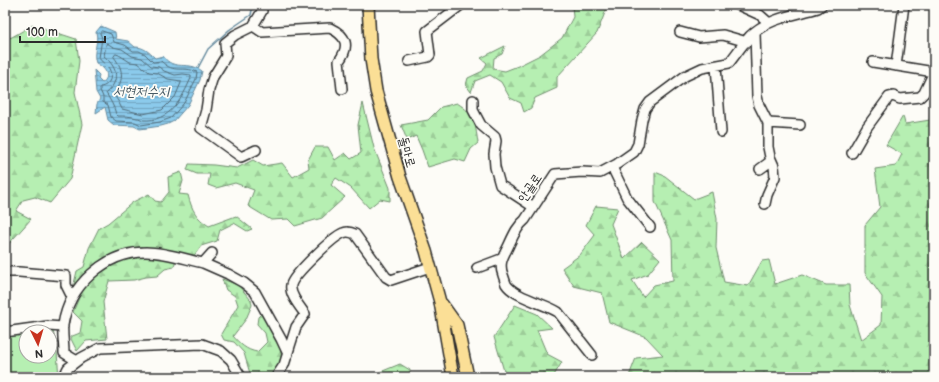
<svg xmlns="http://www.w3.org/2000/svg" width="939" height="382" font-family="'Balsamiq Sans','Poor Story',sans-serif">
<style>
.forest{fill:url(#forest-firs);stroke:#708d6e}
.pitch{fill:#b6efb2;stroke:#708d6e}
.water{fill:url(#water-rules);stroke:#658a9e}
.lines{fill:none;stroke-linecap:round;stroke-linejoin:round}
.shore{stroke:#516b78;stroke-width:1}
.stream{stroke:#658a9e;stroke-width:1.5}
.minor-casing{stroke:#2b2b2b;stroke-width:12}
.major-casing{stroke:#2b2b2b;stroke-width:14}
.minor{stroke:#fdfcf7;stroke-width:9}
.major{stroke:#fbdf96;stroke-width:11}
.labels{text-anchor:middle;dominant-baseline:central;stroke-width:3.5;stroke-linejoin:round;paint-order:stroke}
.street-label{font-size:13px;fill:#2b2b2b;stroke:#fdfcf7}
.water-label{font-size:14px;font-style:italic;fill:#485b65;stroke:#fdfcf7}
</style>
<defs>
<pattern id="forest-firs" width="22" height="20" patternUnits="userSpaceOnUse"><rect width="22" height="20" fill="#b6efb2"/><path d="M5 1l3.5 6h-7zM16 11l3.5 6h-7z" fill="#9dcd99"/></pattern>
<pattern id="water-rules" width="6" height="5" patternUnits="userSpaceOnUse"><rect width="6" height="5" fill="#8bcaeb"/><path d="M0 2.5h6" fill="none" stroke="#72a4bf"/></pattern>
</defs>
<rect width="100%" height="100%" fill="#fdfcf7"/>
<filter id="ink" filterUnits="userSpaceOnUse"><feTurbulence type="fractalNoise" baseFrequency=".025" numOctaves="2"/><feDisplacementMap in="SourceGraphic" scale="8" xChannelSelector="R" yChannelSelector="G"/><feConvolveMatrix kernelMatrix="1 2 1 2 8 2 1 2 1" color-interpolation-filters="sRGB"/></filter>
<g filter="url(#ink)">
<path class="forest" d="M572,5H603L606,10L597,33L557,77V88L535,98L531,108L524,112L521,103L510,98L501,82L490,75L475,81L471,92L466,85L468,78L483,71L487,63L481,58L505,46L502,54L494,58L493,69L505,71L518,66L540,55L562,38L573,17Z
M33,25L76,39L79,61L75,92L82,124L70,179L50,203L35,197L23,200L16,211L31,219L5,248V39L12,37Z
M363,103L374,148L390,188V201L380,199L369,208L351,188L336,178L331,185L345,197L322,218L295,226L288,219L271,220L248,206L254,190L235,183L216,188L208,185L210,174H197L187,170L189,164L214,165L237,168L253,160L263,166L282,163L293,177L309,168L308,160L315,147H328L335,160L345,153L351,159L361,153L358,125Z
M457,103C475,114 475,123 478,143L471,149L465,162L455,159L428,167L422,150L416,136L407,140L401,125L428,120L441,107Z
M931,104H934V377H627L629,376L636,358L663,355L646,337L609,322L602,293L574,286L562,268L580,255L595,235L586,225L596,206L618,208L611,224L624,259L642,242L660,259L648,274L632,280L643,297L654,285L673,281L672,240L655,202V172L665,176L694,199L712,192L717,219L716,248L724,282L748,286L762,261L769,260L775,284L802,275L826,285H849L850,305L861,340L881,325L882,297L865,273V225L880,207L875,169L896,166L902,154L886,145L903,116L905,124L930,120Z
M181,172L183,181L179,194L188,195C192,210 196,218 209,226L236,216L252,229L247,231L234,223L220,230L217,241L201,246L193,257L177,254L174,267L165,269L157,276L146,277L134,280L109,281L103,302L107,339L86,341L77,351L70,337L80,333L82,321L73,312L83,288H73L77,271L84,267L89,248L99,228L108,223L133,202L149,194L155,201L161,202L169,192L168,177Z
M222,279L238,285L251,300L252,305L246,319L233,336C240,344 246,350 257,352L267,342L265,333L257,324L258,317L262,313L280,345L282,359L272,377H251L244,353L234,342L224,340L221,334L238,305L235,296L226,290Z
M515,305L537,314L552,328L537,330L547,354L562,362L553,377H502L504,371L494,337Z
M400,364L410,370L409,377H368Z"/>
<path class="pitch" d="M50,332H53L56,341L59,377H5V337L26,334V356H50Z"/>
<path class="water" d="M101,26L115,32L116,39L128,41L135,47C144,47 149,52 155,58L163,56C174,72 188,60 202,71L200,80L188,105L174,121L168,124L161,126L140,129L134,126L114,125L108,120L105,107L96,113L97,104L100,99L96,92L94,70L99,75L98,79L102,83C112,76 104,67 96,63C92,52 99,43 96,32Z"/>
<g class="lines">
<path class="shore" d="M102,31L111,34L114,42L125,45L133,51H139L145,54L153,62L161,61C175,75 182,65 197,72L196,79L184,103L171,118L160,122L141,125L135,122L116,121L111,117L108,105L103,102V97L100,90V87C110,86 114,75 108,67C105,63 101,62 99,58L102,38L100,33Z
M107,43L113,47L122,49L132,56L142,58L151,66L159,67L164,71L175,75L183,74L191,75V78C182,99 170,122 143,120C140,119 140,118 137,118C131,116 124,116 118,116L116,114C114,106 110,100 106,93C108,90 112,88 113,85C120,73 112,63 104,56L106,45Z
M116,54L119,55L130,62L138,63L149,72L157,73L168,79L181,81V83L175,97L162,110L143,114L122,109L118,101L114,95C123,81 125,71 114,57Z"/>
<path class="stream" d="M198,68L208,49L229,30L251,15L253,5"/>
<g class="minor-casing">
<path id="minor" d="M738,5L760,15L769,23
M253,26L262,32L330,28C347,36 350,46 339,61L342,89
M680,32L699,37L723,35L747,42
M755,33L757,96L759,105L768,123V147L770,157L774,166L775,177L767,195L765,204
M409,61L428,57L430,55L427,31L461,5
M873,62L934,72
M716,66L721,132
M896,66L904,5
M473,100V110L481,125L495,137L496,141L494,154L495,167L500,185L532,206
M768,123L800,125
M256,150L241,157L201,128L206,110L209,90L213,77L226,56L225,43L235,35L253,26L262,11L261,5
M852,153L867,127L889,97L893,96L900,99L920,97L924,93L934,72
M612,167L627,198L650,227
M760,169L771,161
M212,253L203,263L228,274L244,283L255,292L281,339L288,354
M477,268L501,259
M5,272H19L66,276V285L72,297
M5,332L48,326L63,327
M592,355L558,312C546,304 514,297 506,284C505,281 504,278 503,275C499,265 502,258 507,249C512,239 516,227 525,220L555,174L582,172L600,173L617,164L634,152L638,144L642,120L645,109L650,102L685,76L702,68L729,63C736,54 743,44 750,36C768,18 795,15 818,8L822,5
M77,361L64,353C64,344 62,334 63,325C69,286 105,252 146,252C165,252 185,259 203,263
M65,377V374L68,368L81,358L100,348L202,344L221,351L231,360L241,377
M276,377L284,365L296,327L305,314C300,307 289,294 291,285C293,275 333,237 343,233C347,231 351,232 355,234L386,277L391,280L430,267"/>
</g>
<g class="major-casing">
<path id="major" d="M368,5L371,59L376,91L400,177L426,251L440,302L453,377
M442,304L457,325L468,377"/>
</g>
<use href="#minor" class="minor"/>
<use href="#major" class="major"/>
</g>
</g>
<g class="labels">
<g class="street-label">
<text transform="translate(407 152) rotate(74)">돌마로</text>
<text transform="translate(530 188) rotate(-56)">안골로</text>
</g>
<g class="water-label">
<text x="141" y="91">서현저수지</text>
</g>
</g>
<rect width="939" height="382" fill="none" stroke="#fdfcf7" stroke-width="20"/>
<rect x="10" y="10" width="919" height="362" fill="none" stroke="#2b2b2b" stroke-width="1.5" filter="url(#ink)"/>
<g transform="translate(38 344) rotate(175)"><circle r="19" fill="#fdfcf7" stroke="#a9a8a5"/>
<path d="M0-3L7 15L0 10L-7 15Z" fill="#c8321e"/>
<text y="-6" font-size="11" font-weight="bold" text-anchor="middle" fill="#2b2b2b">N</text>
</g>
<path d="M20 36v6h85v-6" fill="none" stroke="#2b2b2b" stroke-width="2"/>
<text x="26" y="36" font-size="12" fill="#2b2b2b" stroke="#fdfcf7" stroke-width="3" paint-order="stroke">100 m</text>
</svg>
